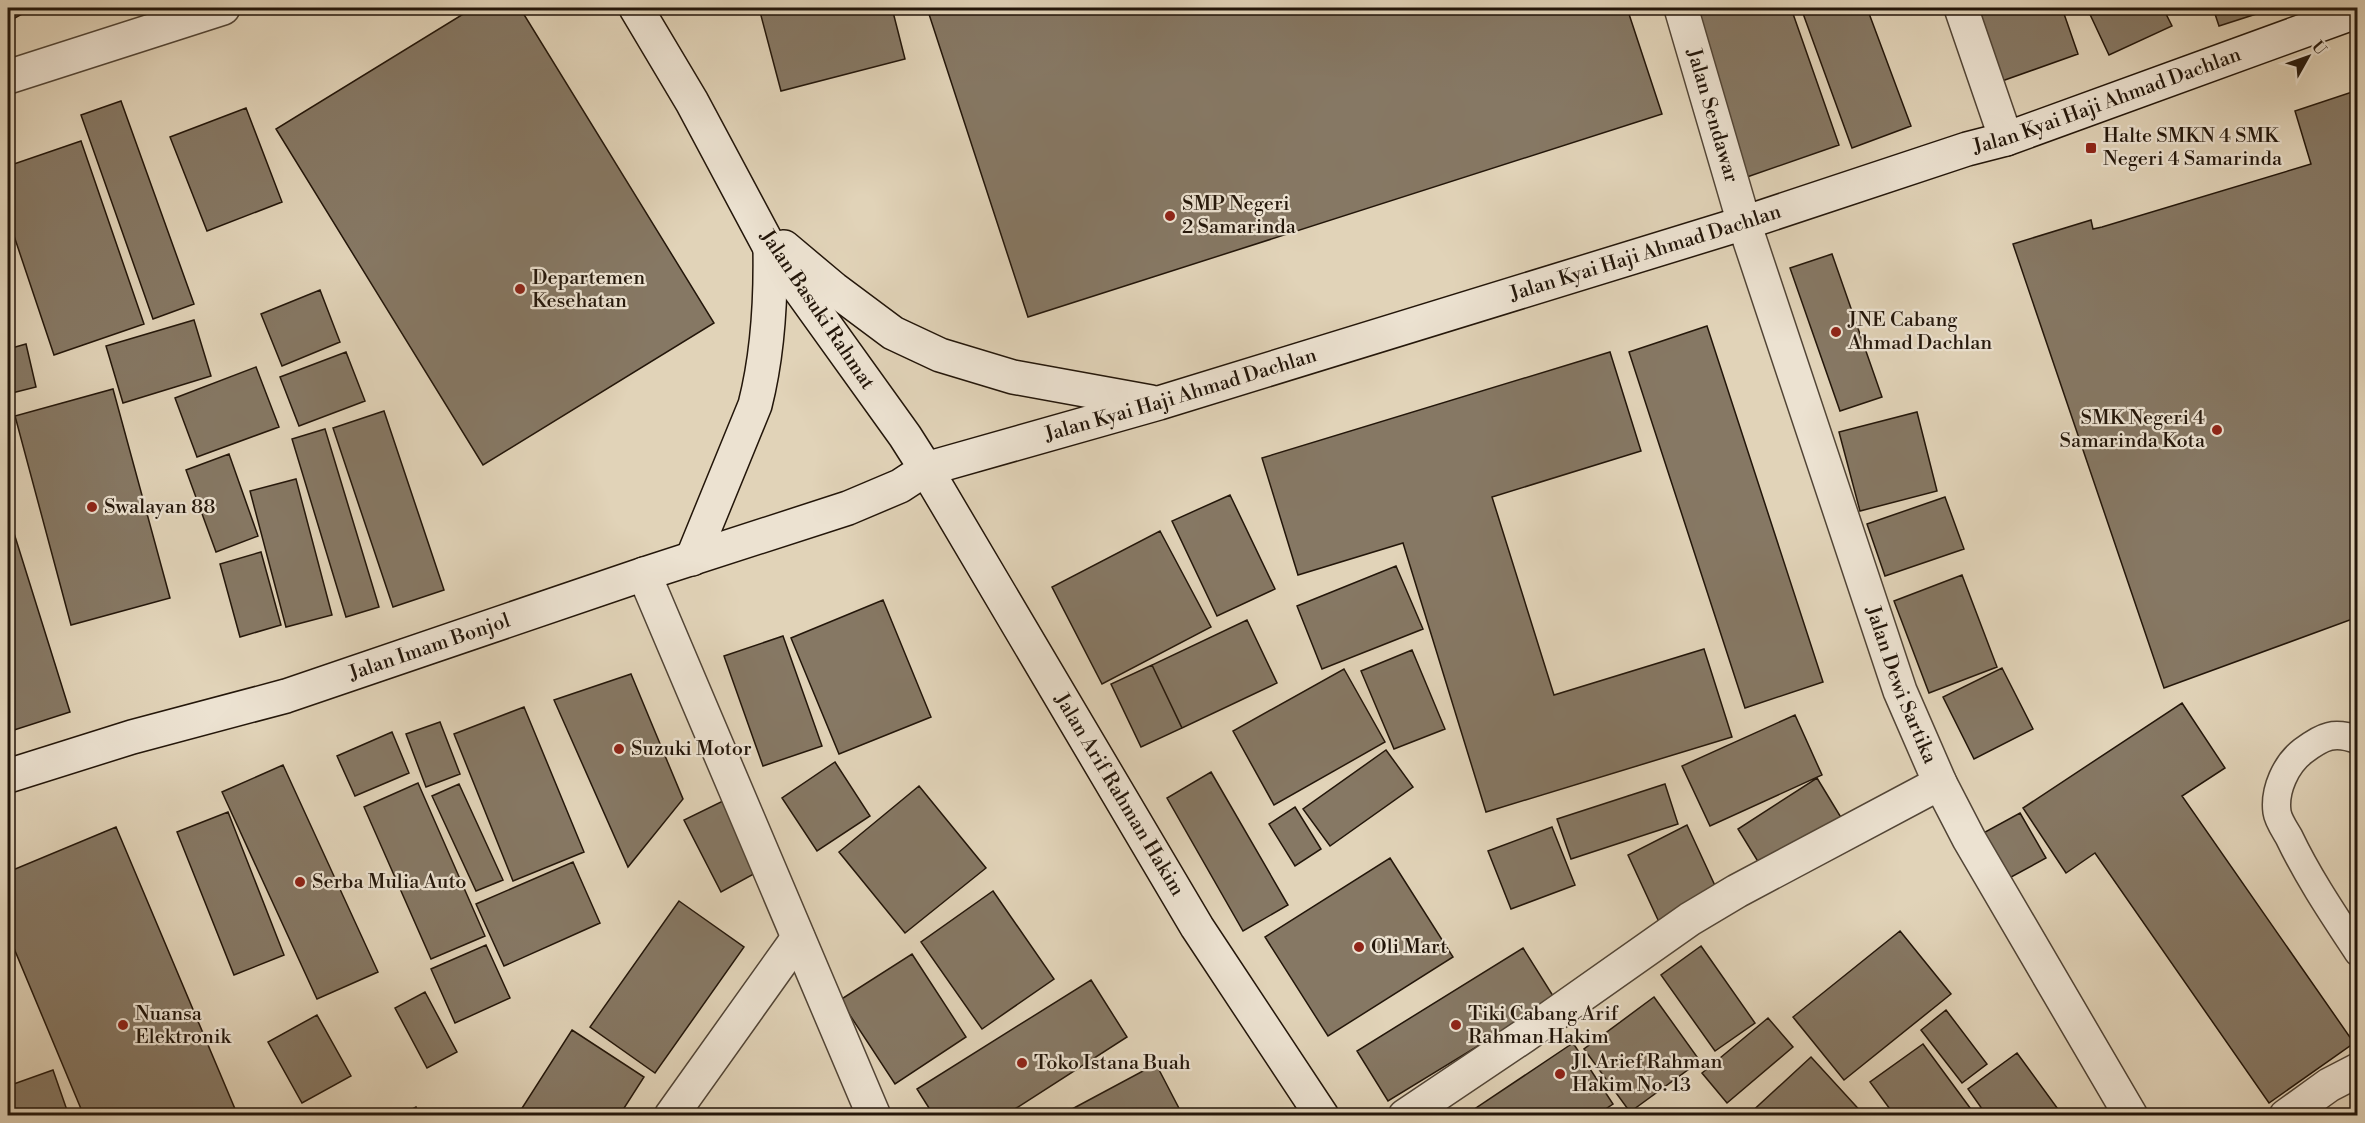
<svg xmlns="http://www.w3.org/2000/svg" width="2365" height="1123" font-family="'Libre Bodoni',serif">
<style>
.building{fill:#867864;stroke:#23160a;stroke-width:1.5}
.lines{fill:none;stroke-linecap:round;stroke-linejoin:round}
.lane-casing{stroke:#524536;stroke-width:30}
.street-casing{stroke:#524536;stroke-width:36}
.secondary-casing{stroke:#23160a;stroke-width:36}
.lane{stroke:#ece2d1;stroke-width:27}
.street{stroke:#ece2d1;stroke-width:33}
.secondary{stroke:#ece2d1;stroke-width:33}
.poi-dot{fill:#8f2418;stroke:#ece2d1;stroke-width:2}
.labels{text-anchor:middle;dominant-baseline:central;stroke-width:4.5;stroke-linejoin:round;paint-order:stroke}
.street-label{font-size:20px;fill:#23160a;stroke:#ece2d1}
.poi-label{font-size:20px;fill:#23160a;stroke:#ece2d1;text-anchor:start}
</style>
<rect width="100%" height="100%" fill="#e1d3b8"/>
<filter id="stains"><feTurbulence type="fractalNoise" baseFrequency=".00333" numOctaves="4"/><feColorMatrix values="0 0 0 0 .2 0 0 0 0 .09 0 0 0 0 .02 0 0 0 .5 -.17"/></filter>
<radialGradient id="worn" r=".72"><stop offset=".6" stop-color="#630" stop-opacity="0"/><stop offset="1" stop-color="#630" stop-opacity=".3"/></radialGradient>
<path class="building" d="M8,8H33L13,19L8,12Z
M473,8H520L714,323L483,465L276,129Z
M759,8H892L905,59L781,91Z
M927,8H1627L1662,114L1028,317Z
M1695,8H1791L1839,145L1747,177Z
M1801,8H1867L1911,126L1852,148Z
M1976,8H2062L2078,54L2002,81Z
M2087,8H2163L2172,26L2109,55Z
M2213,8H2275L2219,26Z
M2358,90V617L2164,688L2013,244L2091,220L2093,229L2102,227L2311,164L2295,111Z
M121,101L194,304L153,319L81,115Z
M246,108L282,202L207,231L170,137Z
M81,141L144,324L54,355L8,218V166Z
M1832,254L1882,397L1840,411L1790,268Z
M320,290L340,342L282,366L261,314Z
M8,315L12,332L8,333Z
M194,320L211,376L123,403L106,346Z
M1707,326L1823,682L1745,708L1629,352Z
M26,344L36,387L8,394V349Z
M346,352L365,401L299,426L280,377Z
M1610,352L1641,451L1492,497L1554,695L1704,649L1732,737L1486,812L1403,543L1298,575L1262,458Z
M256,367L279,427L197,457L175,398Z
M113,389L170,598L71,625L15,416Z
M384,411L444,590L393,607L333,428Z
M1917,412L1937,491L1860,511L1839,432Z
M325,429L379,607L346,617L292,439Z
M229,454L258,536L216,552L186,470Z
M296,479L332,615L286,627L250,491Z
M1230,495L1275,589L1217,616L1172,521Z
M1945,497L1964,549L1885,576L1867,524Z
M8,514L70,712L8,732Z
M1160,531L1211,627L1102,684L1052,587Z
M261,552L281,625L240,637L220,564Z
M1396,566L1423,629L1322,669L1297,606Z
M1962,575L1997,667L1929,693L1894,601Z
M883,600L931,717L839,754L791,638Z
M1247,620L1277,683L1182,728L1152,665Z
M783,636L822,746L763,766L724,656Z
M1412,650L1445,729L1394,749L1361,671Z
M1152,665L1182,728L1141,747L1111,684Z
M2002,668L2033,729L1974,759L1943,697Z
M1344,669L1385,742L1274,805L1233,731Z
M631,674L683,799L628,867L554,700Z
M2182,703L2225,768L2182,796L2354,1043L2269,1103L2095,853L2066,873L2023,808Z
M524,707L584,852L513,881L454,734Z
M1795,715L1822,775L1710,826L1682,766Z
M440,722L460,774L426,787L406,734Z
M392,732L409,773L355,796L337,756Z
M1386,750L1413,787L1330,846L1303,809Z
M835,762L870,816L817,851L782,798Z
M283,765L378,972L317,999L222,792Z
M1211,772L1288,905L1243,931L1167,798Z
M1817,778L1845,824L1765,873L1738,829Z
M418,783L485,936L431,959L364,807Z
M459,784L503,880L476,891L432,796Z
M1665,784L1678,824L1571,859L1557,819Z
M919,786L986,868L905,933L839,852Z
M725,800L761,870L721,892L684,820Z
M1295,807L1321,849L1295,866L1269,824Z
M228,812L284,955L234,975L177,832Z
M2020,813L2046,858L2002,882L1976,837Z
M1687,825L1717,890L1659,922L1628,855Z
M116,827L238,1116H84L8,934V872Z
M1552,827L1575,885L1511,909L1488,851Z
M1390,858L1453,957L1328,1036L1265,937Z
M573,862L600,923L504,966L476,904Z
M993,891L1054,979L982,1029L921,942Z
M679,901L744,947L655,1073L590,1027Z
M1900,931L1951,994L1844,1080L1793,1017Z
M486,945L510,998L455,1023L431,969Z
M1701,946L1755,1023L1715,1051L1661,975Z
M1523,948L1555,999L1388,1101L1357,1051Z
M912,954L966,1037L895,1084L840,1000Z
M1091,980L1127,1037L1004,1116H934L917,1089Z
M425,992L457,1052L427,1068L395,1008Z
M1654,997L1700,1061L1630,1112L1584,1049Z
M8,1000L13,1016L8,1018Z
M1946,1010L1987,1064L1962,1083L1921,1030Z
M317,1015L351,1076L302,1103L268,1042Z
M1768,1018L1793,1047L1727,1103L1702,1073Z
M572,1030L644,1077L619,1116H517Z
M1573,1043L1613,1104L1595,1116H1464Z
M1923,1044L1976,1116H1895L1870,1082Z
M2017,1053L2063,1116H1987L1968,1089Z
M1811,1057L1865,1116H1747Z
M1156,1064L1183,1116H1059Z
M53,1070L69,1116H8V1086Z
M416,1107L420,1116H399Z
M777,1109L787,1116H772Z"/>
<g class="lines">
<g class="lane-casing">
<path id="lane" d="M2358,740C2334,731 2323,736 2303,751C2286,764 2274,790 2277,812C2278,820 2285,830 2289,837C2308,877 2333,914 2358,952"/>
</g>
<g class="street-casing">
<g id="street">
<path id="s1" d="M1681,8L1744,223L1900,691L1940,783L1969,839L2131,1116"/>
<path d="M1961,8L2006,139"/>
<path d="M8,77L223,8"/>
<path d="M644,574L874,1116"/>
<path d="M671,1116L798,938"/>
<path d="M1405,1116L1524,1036L1690,919L1737,891L1940,783"/>
<path d="M2286,1116L2329,1085L2358,1070"/>
</g>
</g>
<g class="secondary-casing">
<g id="secondary">
<path d="M784,247L834,289L893,333L940,355L1013,377L1151,402"/>
<path d="M692,559L755,405C768,354 771,301 770,248"/>
<path id="s2" d="M8,776L132,737L286,696L644,574L848,508L900,486L926,469L905,436L770,248L692,102L636,8"/>
<path id="s3" d="M1322,1116L1197,927L926,469L1159,403L1744,223L1967,149L2006,139L2358,11"/>
</g>
</g>
<use href="#lane" class="lane"/>
<use href="#street" class="street"/>
<use href="#secondary" class="secondary"/>
</g>
<g class="poi-dot">
<rect x="2085" y="142" width="12" height="12" rx="3"/>
<circle cx="1170" cy="216" r="6"/>
<circle cx="520" cy="289" r="6"/>
<circle cx="1836" cy="332" r="6"/>
<circle cx="2217" cy="430" r="6"/>
<circle cx="92" cy="507" r="6"/>
<circle cx="619" cy="749" r="6"/>
<circle cx="300" cy="882" r="6"/>
<circle cx="1359" cy="947" r="6"/>
<circle cx="123" cy="1025" r="6"/>
<circle cx="1456" cy="1025" r="6"/>
<circle cx="1022" cy="1063" r="6"/>
<circle cx="1560" cy="1074" r="6"/>
</g>
<g class="labels">
<g class="street-label">
<text stroke="none"><textPath href="#s3" startOffset="1996">Jalan Kyai Haji Ahmad Dachlan</textPath></text>
<text stroke="none"><textPath href="#s1" startOffset="112">Jalan Sendawar</textPath></text>
<text stroke="none"><textPath href="#s3" startOffset="1510">Jalan Kyai Haji Ahmad Dachlan</textPath></text>
<text transform="translate(817 310) rotate(56)">Jalan Basuki Rahmat</text>
<text stroke="none"><textPath href="#s3" startOffset="1024">Jalan Kyai Haji Ahmad Dachlan</textPath></text>
<text stroke="none"><textPath href="#s2" startOffset="441">Jalan Imam Bonjol</textPath></text>
<text stroke="none"><textPath href="#s1" startOffset="712">Jalan Dewi Sartika</textPath></text>
<text transform="translate(1119 795) rotate(59)">Jalan Arif Rahman Hakim</text>
</g>
<g class="poi-label">
<text x="2103" y="136">Halte SMKN 4 SMK<tspan x="2103" dy="23">Negeri 4 Samarinda</tspan></text>
<text x="1182" y="204">SMP Negeri<tspan x="1182" dy="23">2 Samarinda</tspan></text>
<text x="532" y="278">Departemen<tspan x="532" dy="23">Kesehatan</tspan></text>
<text x="1848" y="320">JNE Cabang<tspan x="1848" dy="23">Ahmad Dachlan</tspan></text>
<text x="2205" y="418" text-anchor="end">SMK Negeri 4<tspan x="2205" dy="23">Samarinda Kota</tspan></text>
<text x="104" y="507">Swalayan 88</text>
<text x="631" y="749">Suzuki Motor</text>
<text x="312" y="882">Serba Mulia Auto</text>
<text x="1371" y="947">Oli Mart</text>
<text x="135" y="1014">Nuansa<tspan x="135" dy="23">Elektronik</tspan></text>
<text x="1468" y="1014">Tiki Cabang Arif<tspan x="1468" dy="23">Rahman Hakim</tspan></text>
<text x="1572" y="1062">Jl. Arief Rahman<tspan x="1572" dy="23">Hakim No. 13</tspan></text>
<text x="1034" y="1063">Toko Istana Buah</text>
</g>
</g>
<rect width="2365" height="1123" fill="none" stroke="#e1d3b8" stroke-width="30"/>
<rect x="9" y="9" width="2347" height="1105" fill="none" stroke="#23160a" stroke-width="3"/>
<rect x="15" y="15" width="2335" height="1093" fill="none" stroke="#23160a" stroke-width="1.5"/>
<g transform="translate(2308 57) rotate(50)" stroke="#ece2d1" stroke-width="4.5" paint-order="stroke">
<path d="M0-4.5L10 22L0 15L-10 22Z" fill="#23160a"/>
<text y="-9" font-size="16" font-weight="bold" text-anchor="middle" fill="#23160a">U</text>
</g>
<rect width="100%" height="100%" filter="url(#stains)"/>
<rect width="100%" height="100%" fill="url(#worn)"/>
</svg>
